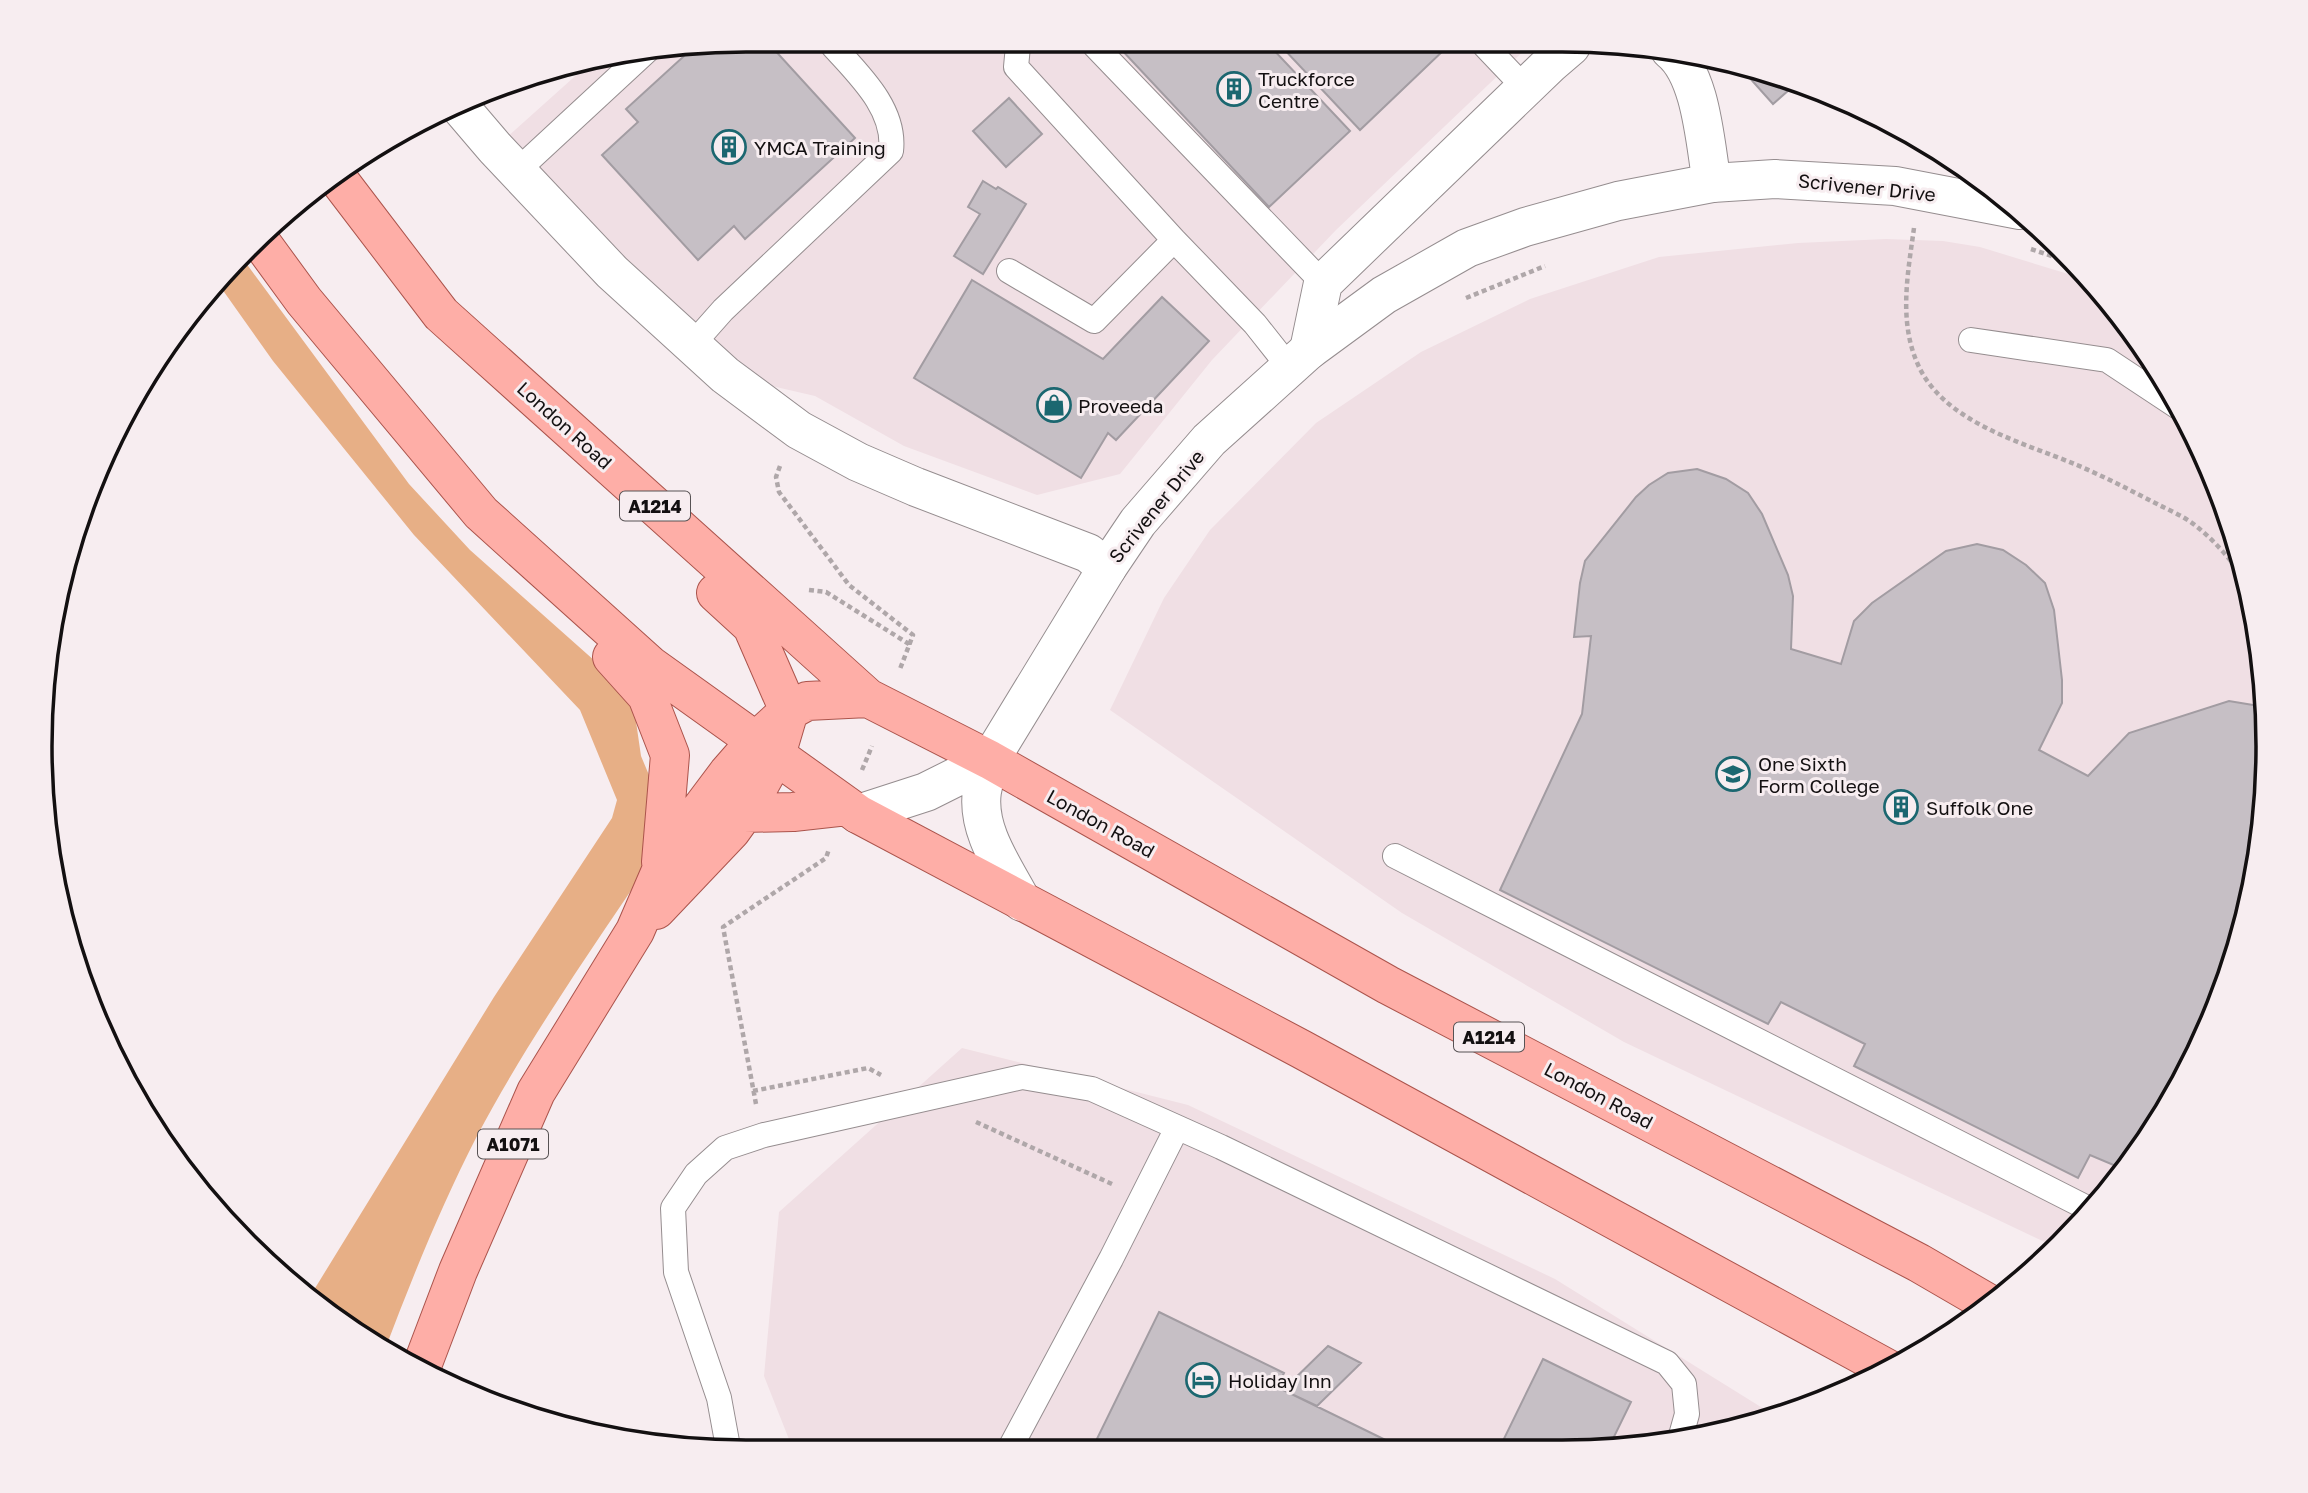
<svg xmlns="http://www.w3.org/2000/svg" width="2308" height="1493" font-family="'Golos Text',sans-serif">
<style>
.built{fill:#f0dfe4}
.forest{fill:#e7af86}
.building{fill:#c6bfc5;stroke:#a29ca2;stroke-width:2}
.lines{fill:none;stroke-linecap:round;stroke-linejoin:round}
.service-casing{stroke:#958d8f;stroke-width:26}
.minor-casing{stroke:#958d8f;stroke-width:40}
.tertiary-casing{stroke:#958d8f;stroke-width:40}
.primary-casing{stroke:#ab544c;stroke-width:40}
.path{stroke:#afa7a9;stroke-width:4.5;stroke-dasharray:5 3.5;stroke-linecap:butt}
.service{stroke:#fff;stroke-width:24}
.minor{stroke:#fff;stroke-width:38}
.tertiary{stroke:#fff;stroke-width:38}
.primary{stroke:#feaea7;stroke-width:38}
.labels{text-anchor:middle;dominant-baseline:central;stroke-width:6;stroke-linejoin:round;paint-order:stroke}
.shield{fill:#f7edf0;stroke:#575254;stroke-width:2}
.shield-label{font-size:18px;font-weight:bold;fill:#131011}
.poi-label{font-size:19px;fill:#131011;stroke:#f7edf0;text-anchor:start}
.street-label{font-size:19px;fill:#131011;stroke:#f7edf0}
.rim{fill:none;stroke:#131011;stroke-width:3.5}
</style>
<rect width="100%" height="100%" fill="#f7edf0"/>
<path class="built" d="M654,46H1529L1336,230L1212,360L1120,474L1037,495L904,446L815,396L725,375L495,148L592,61Z
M1886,239L1943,241L1980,247L2088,280L2122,316L2195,434L2244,563L2266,700L2262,838L2230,973L2173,1099L2093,1212L2055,1247L1624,1042L1402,913L1110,710L1164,598L1210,530L1316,423L1421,352L1530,299L1659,257L1798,243Z
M962,1048L1188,1105L1555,1279L1777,1417L1745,1429L1607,1451L792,1447L764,1376L779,1212Z"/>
<path class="forest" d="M240,255L409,484L470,550L632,694L641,756L654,787L663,843C599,939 531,1034 477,1136C441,1206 412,1278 384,1352L309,1298L494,997L612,818L617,800L580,710L414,535L273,361L217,282Z"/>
<path class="building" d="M695,46H771L855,138L745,239L734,226L698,260L602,155L638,122L626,109Z
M1118,46H1270L1350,131L1269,207Z
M1281,46H1444L1446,48L1360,130Z
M1739,66L1788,78L1798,82L1773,104Z
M1009,98L1042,134L1006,167L973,131Z
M983,181L996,189L998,187L1026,204L983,274L954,256L980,214L968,207Z
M972,280L1103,359L1162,297L1209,341L1116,440L1108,433L1081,478L914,378Z
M1697,469L1726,479L1748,493L1762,514L1788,575L1793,596L1791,649L1841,664L1854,621L1872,603L1946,551L1977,544L2003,550L2026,565L2045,583L2054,610L2062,680V703L2039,750L2088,776L2129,733L2229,701L2259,706L2266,709L2262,838L2230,973L2173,1099L2123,1169L2090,1155L2078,1178L1854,1066L1865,1044L1781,1002L1768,1024L1500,890L1582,714L1591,636L1574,637L1580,583L1585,561L1636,497L1649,485L1668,473Z
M1159,1312L1284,1373L1277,1387L1406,1450L1092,1449Z
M1328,1346L1361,1363L1317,1406L1283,1390Z
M1543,1359L1631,1402L1607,1451H1498Z"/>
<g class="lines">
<g class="service-casing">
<path id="service" d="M1018,46L1016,67L1174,240L1255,324L1289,367
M1095,46L1323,283
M1485,46L1525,88
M517,171L651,47
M1009,271L1094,321L1174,240
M1971,340L2107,360L2178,407
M692,345L723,310L891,151C896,109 859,75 833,46
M1395,856L2093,1211
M728,1447L719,1398L676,1272L673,1208L696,1174L725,1148L764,1135L1022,1077L1092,1089L1221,1147L1667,1363L1684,1384L1687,1414L1680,1439
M1010,1448L1111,1259L1177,1128"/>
</g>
<g class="minor-casing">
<path id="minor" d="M1670,50C1702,75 1705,145 1712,183
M460,107L495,148L612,272L725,375L799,430L858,462L916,487L1088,553L1107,568
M1309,350L1323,283L1550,64L1571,46"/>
</g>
<g class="tertiary-casing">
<path id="tertiary" d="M858,814L926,792L990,760
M1022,902C1005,869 976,831 982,791C984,781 987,770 990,760L1107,568L1138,522L1209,440L1309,350L1384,295L1467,248L1525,227L1618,201L1712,183L1775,179L1895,186L2020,210"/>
</g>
<g class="primary-casing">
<path id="primary" d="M335,175L441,314L868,698L990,760L1388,985L1919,1263L1993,1306
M258,238L304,301L481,513L651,666L858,814L1301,1049L1890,1370
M612,657L647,696L670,755L661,862
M744,813L793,812L847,806
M656,910L731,831L744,813L776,755L789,711L752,626L716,593
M420,1371L458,1271L536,1092L635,931L660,873L686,829L728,773L756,741L789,711L807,701L868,698"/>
</g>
<path class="path" d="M1914,228C1908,272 1899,318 1916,360C1940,422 2022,442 2077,465C2105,477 2132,491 2159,505C2171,511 2185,517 2196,526C2215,541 2232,561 2246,581
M2031,249L2072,263
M1466,298L1545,266
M780,466L776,477L779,492L849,585L913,635L900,669
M809,590L826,592L909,644
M862,770L872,746
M753,1091L868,1068L881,1075
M756,1104L723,927L826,858L829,849
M976,1122L1112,1184"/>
<use href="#service" class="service"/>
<use href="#minor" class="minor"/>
<use href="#tertiary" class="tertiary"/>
<use href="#primary" class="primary"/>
</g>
<defs>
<g id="building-ring" transform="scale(1.75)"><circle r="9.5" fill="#f7edf0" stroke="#1b6770" stroke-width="1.5"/><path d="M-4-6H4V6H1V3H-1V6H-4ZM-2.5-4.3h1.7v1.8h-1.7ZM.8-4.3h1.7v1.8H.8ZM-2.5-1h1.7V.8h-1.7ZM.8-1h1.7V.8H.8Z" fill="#1b6770"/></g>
<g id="shop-ring" transform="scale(1.75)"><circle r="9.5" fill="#f7edf0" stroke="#1b6770" stroke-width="1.5"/><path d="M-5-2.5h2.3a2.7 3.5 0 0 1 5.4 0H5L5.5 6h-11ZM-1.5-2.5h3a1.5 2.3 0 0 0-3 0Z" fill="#1b6770"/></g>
<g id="university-ring" transform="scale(1.75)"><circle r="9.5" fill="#f7edf0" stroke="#1b6770" stroke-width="1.5"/><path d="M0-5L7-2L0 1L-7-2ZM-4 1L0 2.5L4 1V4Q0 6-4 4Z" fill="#1b6770"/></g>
<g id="hotel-ring" transform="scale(1.75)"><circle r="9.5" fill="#f7edf0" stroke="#1b6770" stroke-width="1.5"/><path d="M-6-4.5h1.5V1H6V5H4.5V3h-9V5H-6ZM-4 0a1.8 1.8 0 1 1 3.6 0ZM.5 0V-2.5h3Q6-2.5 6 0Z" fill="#1b6770"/></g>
</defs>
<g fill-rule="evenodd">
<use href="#building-ring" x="1234" y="89"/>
<use href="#building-ring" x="729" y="147"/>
<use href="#shop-ring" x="1054" y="405"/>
<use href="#university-ring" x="1733" y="774"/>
<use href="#building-ring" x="1901" y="807"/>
<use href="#hotel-ring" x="1203" y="1380"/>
</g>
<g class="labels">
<g class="shield">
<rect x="620" y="491.5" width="70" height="29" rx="5"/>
<rect x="1454" y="1022.5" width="70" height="29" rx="5"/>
<rect x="478" y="1129.5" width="70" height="29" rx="5"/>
</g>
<g class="shield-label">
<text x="655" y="506">A1214</text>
<text x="1489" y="1037">A1214</text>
<text x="513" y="1144">A1071</text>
</g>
<g class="poi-label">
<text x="1258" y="78">Truckforce<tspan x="1258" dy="22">Centre</tspan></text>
<text x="754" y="147">YMCA Training</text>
<text x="1078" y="405">Proveeda</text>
<text x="1758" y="763">One Sixth<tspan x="1758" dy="22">Form College</tspan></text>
<text x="1926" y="807">Suffolk One</text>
<text x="1228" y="1380">Holiday Inn</text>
</g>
<g class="street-label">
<text transform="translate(1867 187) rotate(6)">Scrivener Drive</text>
<text transform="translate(565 425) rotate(42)">London Road</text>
<text transform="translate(1156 506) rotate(-51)">Scrivener Drive</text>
<text transform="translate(1101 823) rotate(29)">London Road</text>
<text transform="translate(1599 1095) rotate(28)">London Road</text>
</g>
</g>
<path d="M0 0H2308V1493H0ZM746 52H1562A694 694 0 0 1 2256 746V746A694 694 0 0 1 1562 1440H746A694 694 0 0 1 52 746V746A694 694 0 0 1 746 52Z" fill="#f7edf0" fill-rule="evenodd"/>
<path class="rim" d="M746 52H1562A694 694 0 0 1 2256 746V746A694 694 0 0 1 1562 1440H746A694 694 0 0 1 52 746V746A694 694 0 0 1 746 52Z"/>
</svg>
